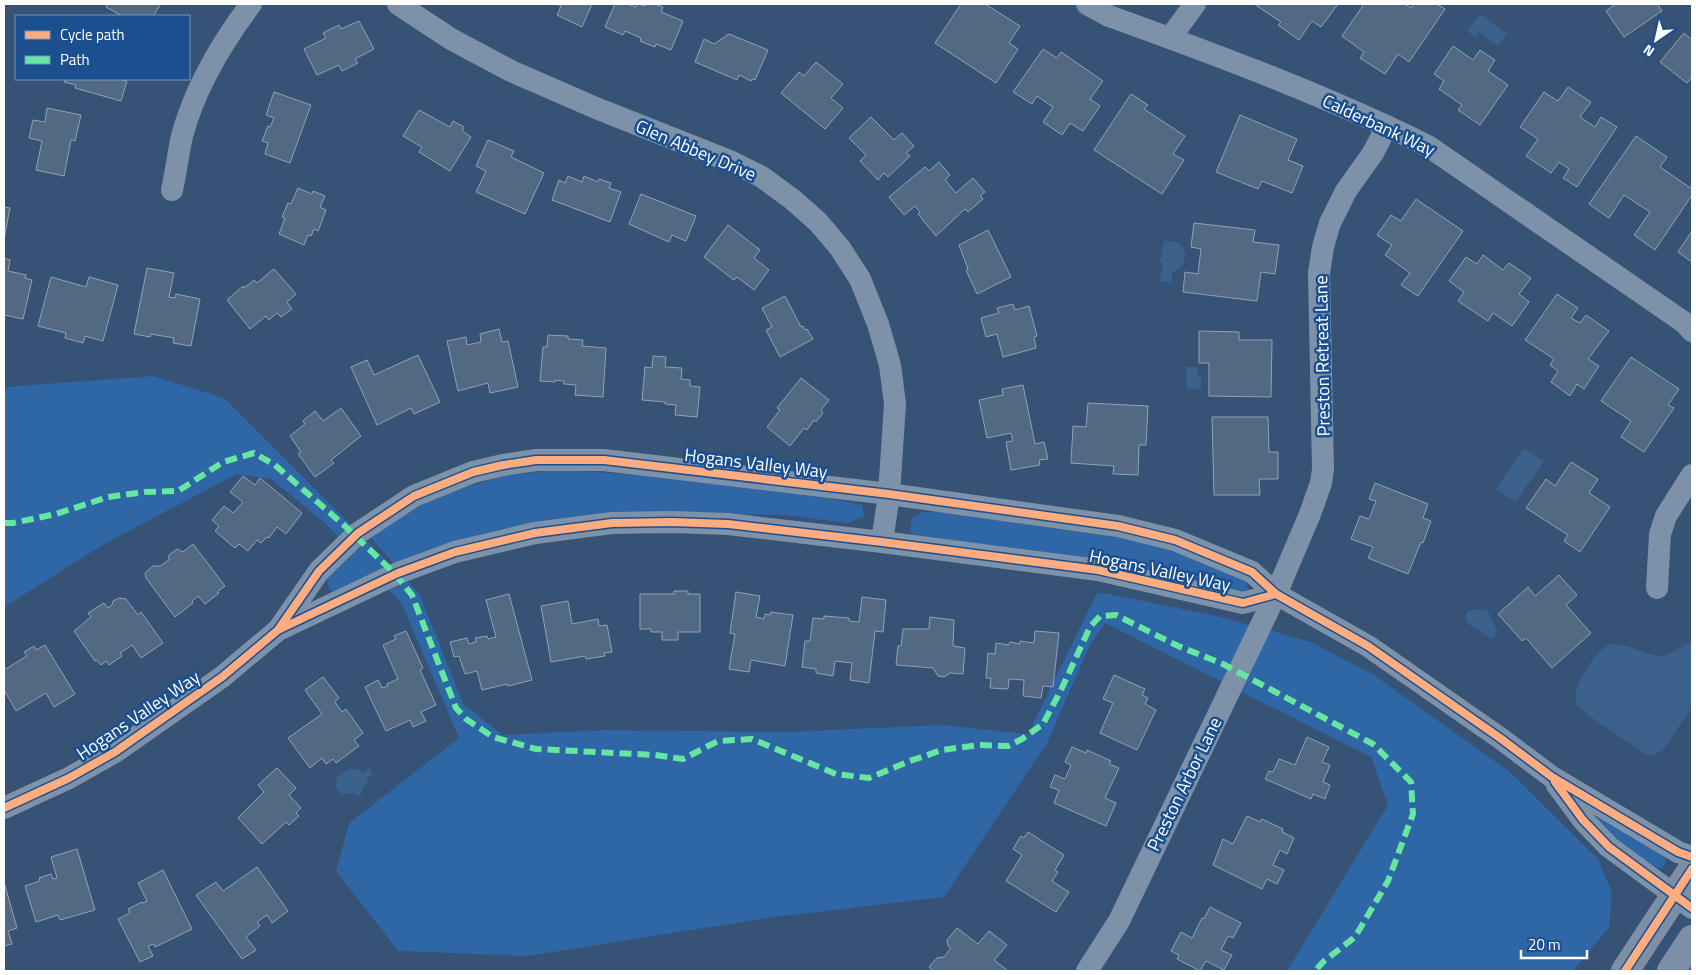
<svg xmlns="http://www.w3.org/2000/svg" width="1696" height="975" font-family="'Titillium Web',sans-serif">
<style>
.green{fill:#2f66a5}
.water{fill:#3b618d}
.building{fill:#526984;stroke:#92a2b6}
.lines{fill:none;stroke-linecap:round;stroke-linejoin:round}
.minor{stroke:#7d92a8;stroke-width:22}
.primary{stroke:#7d8ea7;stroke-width:28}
.quiet{stroke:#66e7a1;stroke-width:6;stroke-dasharray:12 6;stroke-linecap:butt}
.cycleway-casing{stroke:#1b4f8f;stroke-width:11}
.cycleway{stroke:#ffac80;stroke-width:8}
.labels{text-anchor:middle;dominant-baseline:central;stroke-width:5;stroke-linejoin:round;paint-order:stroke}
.street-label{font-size:18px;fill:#fff;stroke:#1b4f8f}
</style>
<rect width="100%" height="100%" fill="#365274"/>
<path class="green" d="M153,376L224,398L419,593L464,705L503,735L604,730L793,732L826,730L942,725L1028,734L1097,593H1104L1221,617L1311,642L1374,675L1510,772L1598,859L1612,892L1609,927L1573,971H1287L1388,805L1371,757L1105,623L1090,645L1047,743L944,897L767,918L528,956L398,951L336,871L349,823L459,738L401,602L376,577L336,594L329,588L326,578L352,552L325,523L271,479L237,474L106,543L4,607V387Z
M557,470C626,473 695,480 763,489C796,493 829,497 862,505L864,517L848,523L783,515L722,514L396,566L369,536L396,518L447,493L501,476Z
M923,512H942L1117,537L1162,546L1234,572L1247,582L1248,590L1245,594L917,540L910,531L912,518Z
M1600,816L1665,857L1666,863L1662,869C1639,862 1615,838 1596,824V818Z"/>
<path class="water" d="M1480,14L1507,34L1498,46L1479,32L1476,37L1467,31Z
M1164,241L1178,242L1186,253L1183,265L1172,273L1171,283L1160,281L1163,262H1160Z
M1186,367H1197L1198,376H1201V389H1187Z
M1524,448L1544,461L1516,502L1496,489Z
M1472,610C1485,610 1488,607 1492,621C1494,625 1497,628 1498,633L1491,639L1481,631L1468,624L1465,616L1468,611Z
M1692,640V707L1663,750L1653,755H1647L1597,722L1576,704C1576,700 1576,696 1576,692C1579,679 1598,645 1612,644C1627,643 1650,657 1662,656C1674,654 1682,646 1692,640Z
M350,768L360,770L362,773L369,768L373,774L366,779L368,781L362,789L361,795L358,796L354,793L342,795L336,787L337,777Z"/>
<path class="building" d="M108,4H161L153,16H122L106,7Z
M557,4H592L582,27L557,15L561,6Z
M615,4H628L636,7L638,4L645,6L646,4H655L663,7L661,12L683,21L671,50L656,44L655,47L652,46L640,41L641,38L625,31L623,35L605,27Z
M961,4H985L1020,26L1009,43L1018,49L996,83L935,43Z
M1254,4H1338L1321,27L1312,21L1299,40L1278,25L1281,22Z
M1364,4H1405L1411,8L1414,4H1437L1445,9L1409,62L1398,54L1385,74L1360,58L1364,52L1342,36Z
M1616,4H1657L1662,11L1624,37L1606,11Z
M359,21L374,49L355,59L358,63L342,71L339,65L317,75L304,49L326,38L323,33L339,25L341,29Z
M1684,33L1692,40V77L1687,83L1660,62Z
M729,34L768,50L755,80L752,79L751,81L739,75L737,80L695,62L704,39L714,44Z
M1453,46L1473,60L1480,50L1495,60L1488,71L1508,85L1480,125L1458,110L1462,105L1439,89L1444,81L1434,74Z
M1043,49L1057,58L1061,52L1103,81L1090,99L1100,106L1083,131L1070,123L1062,135L1043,122L1053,107L1037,96L1032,104L1013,92Z
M816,62L843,84L831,98L843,108L825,129L781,93L799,72L804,76Z
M65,79H117L127,81L121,101L75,88L76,85L64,82Z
M1568,87L1591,102L1580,117L1595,127L1601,117L1617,127L1577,187L1563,178L1569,169L1559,162L1551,173L1526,156L1538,139L1520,127L1544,92L1558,101Z
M274,92L311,105L290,163L265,154L268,143L262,141L268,126L270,127L274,118L266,115Z
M1131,94L1148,105L1144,109L1185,136L1173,154L1184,160L1162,194L1094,150Z
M47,108L81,115L75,141L71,140L64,176L36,170L42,141L29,138L33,120L45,122Z
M419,110L450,127L453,121L464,127L462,131L471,137L450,171L419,152L422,147L403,136Z
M1240,115L1297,139L1288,160L1303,166L1292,193L1262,181L1258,189L1216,172Z
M871,117L894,140L902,133L914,146L906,153L910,156L888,177L884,173L878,180L860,161L866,155L849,138Z
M1636,136L1667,157L1660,167L1692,189V195L1655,250L1634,235L1650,212L1624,195L1609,218L1589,204Z
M488,140L514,151L511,157L544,173L525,214L476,192L486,171L476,166Z
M939,162L950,175L945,180L956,193L973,178L985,192L980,196L983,199L968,212L965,209L936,236L918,214L920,212L915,206L904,215L889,197L925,167L929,171Z
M568,176L582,182L584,176L598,182L599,179L611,183L609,188L621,192L610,222L552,200L559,180L565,183Z
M298,188L312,194L313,191L325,196L320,207L326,210L318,231L314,229L311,236L308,235L304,245L279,234L285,218L282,217L288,203L291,204Z
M641,194L696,216L686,241L672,235L669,242L629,224Z
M1416,199L1463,231L1418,296L1401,285L1410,273L1385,255L1392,245L1377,235L1391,215L1401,221Z
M4,207L10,208L4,239Z
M1194,223L1255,230L1253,242L1279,245L1275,274L1261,272L1257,301L1183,292L1185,272L1198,274L1201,249L1191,247Z
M728,225L760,250L754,258L769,270L754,290L737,277L734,280L704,257Z
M988,230L1011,277L977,294L966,270L968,269L959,245Z
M1692,231V262L1678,252Z
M1483,255L1503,270L1509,263L1531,278L1519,294L1529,302L1512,326L1493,313L1488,321L1458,301L1464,292L1449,281L1466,257L1477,264Z
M4,258L10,260L8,271L26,275L25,278L32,280L23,319L4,315Z
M147,268L174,273L169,297L175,298L176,294L200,299L191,346L173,343L174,338L151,334L150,337L134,334Z
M274,269L296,294L287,302L292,309L281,317L277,313L269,320L266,316L250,329L227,300L243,286L244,288L254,280L257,283Z
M51,277L86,287L89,277L118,285L103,341L85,336L83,343L65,338L66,333L38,326Z
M1557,294L1578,308L1571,318L1580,323L1586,315L1609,331L1588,359L1599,366L1584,389L1577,384L1570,396L1551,382L1558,371L1550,365L1554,359L1525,340Z
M785,296L801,327L803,326L805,330L807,329L813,339L780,357L766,330L772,327L762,308Z
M1013,304L1015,310L1029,306L1037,336L1034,337L1036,348L1003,357L997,334L986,337L981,318L999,313L997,308Z
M499,329L502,342L508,341L518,387L490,393L488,383L458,391L447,341L466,337L467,345L481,342L480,334Z
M1199,331L1239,332V340H1272L1271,397L1209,396V363H1199Z
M548,335L568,336V339L583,340L582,346L606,348L603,397L575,395L576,385L564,384V381L555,380V382L540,381L543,347H547Z
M418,355L440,402L414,414L411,408L377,425L351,367L367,360L374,375Z
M653,356L666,357L665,367L682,368L681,379L690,380V386L700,387L697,417L675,415L676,405L665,404V402L642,400L645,367L652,368Z
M1631,357L1679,389L1668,405L1674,408L1644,452L1621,437L1631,421L1601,401Z
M801,378L829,400L821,410L823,413L816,422L814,420L807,430L804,428L790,446L767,427L780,410L777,408Z
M1023,385L1035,444L1044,442L1048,459L1039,460L1040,465L1011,470L1006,442L1013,441L1011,433L987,438L979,400L1003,395L1002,389Z
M1088,403L1148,406L1146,445H1139L1138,475L1113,474L1114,466L1071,463L1073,426L1086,427Z
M341,408L361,436L331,460L334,463L315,477L298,454L301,452L290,436L305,424L303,421L315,411L323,421Z
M1212,417H1268L1269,452H1278V479H1259L1260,495H1214Z
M1571,462L1598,479L1589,493L1610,507L1580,552L1564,541L1568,535L1526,508L1546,479L1555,486Z
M243,476L255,485L260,478L302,513L286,534L277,527L269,538L267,537L261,543L257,540L248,551L239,544L235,548L215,531L219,526L212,520L224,506L233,513L243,502L230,492Z
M1375,483L1428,504L1423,518L1431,521L1423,543L1421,542L1408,574L1368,558L1373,547L1351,539L1360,516L1369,519L1376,501L1369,499Z
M193,544L225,586L217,592L219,593L205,604L198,596L192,601L193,603L175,617L146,578L145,573L153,566H160L169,560V555L177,549L183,552Z
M1559,575L1577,595L1566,605L1591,633L1552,668L1526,638L1522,641L1498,614L1528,587L1535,596Z
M674,591H688V594H700V632H678V640H662V632H651V629H640V594H674Z
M736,592L760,596L756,617L764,619L765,614L770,615L771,612L793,615L785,666L751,660L749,672L729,669L735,634L730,633Z
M509,594L532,680L508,686L507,684L482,690L477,671L465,674L459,656L454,657L450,642L467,638L469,644L476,642L475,638L487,636L488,639L496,637L486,600Z
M862,597L886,600L883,632L875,631L869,683L850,680L852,663L835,661L833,676L816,673V669L802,667L805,641H810L813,618L824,619V616L849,618V621L859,622Z
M119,598L126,599L138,615L141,612L163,643L141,658L132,645L120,653L122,656L109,665L106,661L101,665L97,660L95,661L74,631L91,617L88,613L104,603L108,608L112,605L113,601Z
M568,601L572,624L598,619L599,626L607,625L612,652L604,653L605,656L586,659L585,656L551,662L541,606Z
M930,617L954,620L953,646L965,648L963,674L950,673L944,677L938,676L933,668L896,665L898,646H901L903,629H929Z
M406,631L423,668L420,670L436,705L421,712L426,721L413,727L410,720L386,731L365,687L378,680L382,688L388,686L387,684L398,679L383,645L396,639L394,636Z
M1035,631L1059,633L1053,687L1043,686L1041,698L1023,696L1024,680L1009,679L1008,689L990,688L991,678H986L988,653L995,654L996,643L1009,645L1010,642L1020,644V641L1034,643Z
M45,645L75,694L54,707L46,693L16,711L4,690V670L27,656L24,652L34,646L36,650Z
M1114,675L1145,689L1142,695L1148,698L1145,704L1156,710L1137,750L1100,733L1113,703L1103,699Z
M323,677L339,698L335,702L342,712L346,709L363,733L354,740L359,746L336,763L333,759L326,764L322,758L310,768L288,738L322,714L305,690Z
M1307,737L1329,747L1322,762L1330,765L1323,782L1330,785L1325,799L1313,794L1311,799L1265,779L1269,771L1273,772L1279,759L1295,765Z
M1072,747L1086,753L1087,750L1111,761L1109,764L1119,768L1105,798L1116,803L1106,826L1054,803L1059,790L1050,787L1055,775L1065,779L1071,765L1065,762Z
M277,768L296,788L289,795L301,808L296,813L299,816L289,825L286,822L262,844L238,818L264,792L258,785Z
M1247,816L1260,822L1262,819L1283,829L1282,832L1294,838L1287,854L1280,850L1273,865L1284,870L1277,884L1267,879L1262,889L1213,865L1223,839L1233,844Z
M1028,832L1064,855L1055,870L1058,872L1052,881L1069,892L1056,912L1006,881L1022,855L1013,849L1021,836L1024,838Z
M77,849L95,910L60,920L58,915L36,922L25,886L40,881L39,878L51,874L53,879L57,878L51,857Z
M257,867L288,911L272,923L267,915L257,922L260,926L246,937L256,950L242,959L196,895L216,882L223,891Z
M163,870L192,929L155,947L154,944L148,946L153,956L140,962L118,919L130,913L128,909L142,902L143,903L147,901L138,883Z
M4,882L17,928L8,931L12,944L4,946Z
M1210,907L1241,923L1233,938L1228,936L1221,950L1232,955L1224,970L1206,961L1200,971L1177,959L1179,955L1171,951L1181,932L1192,938L1202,918L1204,919Z
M957,928L978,944L989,931L1007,945L994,960L1008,971H934L929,967L937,958L944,957L951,948L948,946L947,940Z"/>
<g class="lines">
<path class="minor" d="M398,4L451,39L511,71L596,108L732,162L762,177L792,199L818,222L840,248L860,279L878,324L890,365L895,404L889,494L882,542
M1087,4L1109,16C1217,55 1325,95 1428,146L1685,323L1692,331
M1170,38L1195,4
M172,190C176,172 178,154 182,136C195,87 221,44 251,4
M1657,588L1660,534L1666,516L1692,475
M278,630L319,571L358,533L414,496L473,472L503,465L536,460H604L889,494L1118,526L1175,540L1252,572L1276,594L1368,646L1500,738L1552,777L1678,852L1692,857
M1557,785L1583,820L1609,847L1692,908
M4,808L69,778L115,752L222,677L278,630L398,573L455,552L535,533L612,523L672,522L728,524L882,542L1098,570L1243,603L1276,594
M1087,971L1119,921L1276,594L1310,514L1321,483L1323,469L1319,273L1323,247L1330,223L1346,191L1373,153L1387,126"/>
<path class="primary" d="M1625,971L1692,869
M1671,971L1692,939"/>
<path class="quiet" d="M4,523H13L56,514L108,497L145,492L178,491L223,462L254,453L275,465L345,526L395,574L412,595L456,708L466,719L493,737L536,749L655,755L683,759L718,741L752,739L836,774L869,778L910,761L942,750L979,745L1008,746L1022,739L1043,724L1061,690L1090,627L1100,616L1116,615L1178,646L1223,664L1373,744L1411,782L1413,814L1388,881L1355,937L1323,962L1315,971"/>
<g class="cycleway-casing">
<path id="cycleway" d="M278,630L319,571L358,533L414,496L473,472L503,465L536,460H604L889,494L1118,526L1175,540L1252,572L1276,594L1368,646L1500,738L1552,777L1678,852L1692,857
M1555,782L1583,820L1609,847L1692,908
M4,808L69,778L115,752L222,677L278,630L398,573L455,552L535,533L612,523L672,522L728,524L882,542L1098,570L1243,603L1276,594
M1625,971L1692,869"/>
</g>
<use href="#cycleway" class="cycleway"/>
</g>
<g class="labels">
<g class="street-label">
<text transform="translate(1379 125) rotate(25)">Calderbank Way</text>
<text transform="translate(696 150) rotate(23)">Glen Abbey Drive</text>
<text transform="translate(1322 356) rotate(-91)">Preston Retreat Lane</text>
<text transform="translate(756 463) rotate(7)">Hogans Valley Way</text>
<text transform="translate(1160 570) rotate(12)">Hogans Valley Way</text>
<text transform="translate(138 715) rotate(-34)">Hogans Valley Way</text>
<text transform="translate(1184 784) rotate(-64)">Preston Arbor Lane</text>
</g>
</g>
<rect width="1696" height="975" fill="none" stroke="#ffffff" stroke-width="10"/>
<rect x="15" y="15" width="175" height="65" fill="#1b4f8f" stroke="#7695bc"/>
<rect x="25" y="31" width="25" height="8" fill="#ffac80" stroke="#7695bc"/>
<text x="60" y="40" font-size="15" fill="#ffffff">Cycle path</text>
<rect x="25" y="56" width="25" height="8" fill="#66e7a1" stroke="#7695bc"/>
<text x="60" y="65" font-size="15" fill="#ffffff">Path</text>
<g transform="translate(1656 40) rotate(214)" stroke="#1b4f8f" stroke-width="4" paint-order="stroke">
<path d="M0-4L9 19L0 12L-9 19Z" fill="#ffffff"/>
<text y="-8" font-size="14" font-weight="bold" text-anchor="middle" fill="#ffffff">N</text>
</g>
<path d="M1521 950v8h66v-8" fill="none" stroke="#ffffff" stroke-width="2.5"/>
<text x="1528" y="950" font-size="15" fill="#ffffff" stroke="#1b4f8f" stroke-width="4" paint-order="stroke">20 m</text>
</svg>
